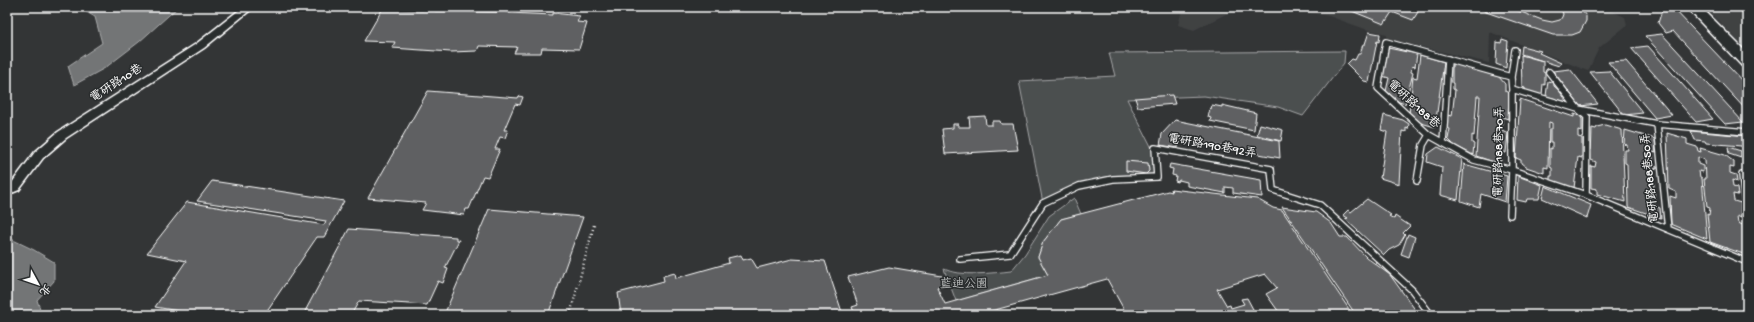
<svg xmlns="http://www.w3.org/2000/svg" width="1754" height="322" font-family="'Gochi Hand','LXGW WenKai TC',sans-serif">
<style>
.built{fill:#404243}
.green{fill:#4c4f50;stroke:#a6a7a8}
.water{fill:#737576;stroke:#abacad}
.building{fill:#5f6162;stroke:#fff}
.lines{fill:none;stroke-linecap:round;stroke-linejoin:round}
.lane-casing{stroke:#fff;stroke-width:8}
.street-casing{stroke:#fff;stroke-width:3}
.secondary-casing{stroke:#fff;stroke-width:3}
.path{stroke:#fff;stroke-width:2.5;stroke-dasharray:1 3;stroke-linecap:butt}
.lane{stroke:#2a2d2e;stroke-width:5.5}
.street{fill:#2a2d2e;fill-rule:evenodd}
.secondary{fill:#2a2d2e;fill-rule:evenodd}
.labels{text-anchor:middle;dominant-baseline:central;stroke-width:3;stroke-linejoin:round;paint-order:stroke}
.street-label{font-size:12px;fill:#fff;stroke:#2a2d2e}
.park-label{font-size:12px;fill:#b7b9b9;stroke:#2a2d2e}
</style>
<rect width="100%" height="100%" fill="#333536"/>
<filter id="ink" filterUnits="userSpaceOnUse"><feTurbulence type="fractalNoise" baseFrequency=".025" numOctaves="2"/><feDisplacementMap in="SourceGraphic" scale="8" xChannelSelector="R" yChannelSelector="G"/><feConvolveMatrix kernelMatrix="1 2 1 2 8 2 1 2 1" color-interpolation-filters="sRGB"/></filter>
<g filter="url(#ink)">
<path class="built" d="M1183,7H1602L1625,17L1627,25L1599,48L1588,71L1490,32L1489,63L1387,39V34L1368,30L1329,16L1278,8L1226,14L1194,30L1178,25Z
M1705,7H1747V51Z"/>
<path class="green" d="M1345,51L1344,63L1303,116L1278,107L1204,96L1127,99L1157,158V177L1113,179L1079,186L1043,203L1019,81L1115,76L1109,53Z
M1074,198L1081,214L1061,219L1043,242L1038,257L1048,275L956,301L944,269C960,277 994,273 1011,271L1025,254L1049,216Z"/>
<path class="water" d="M78,7H178L139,42L105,68L74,85L68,66L102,43L95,17Z
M7,237L34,250L54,262V281L37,300L42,315H7Z"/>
<path class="building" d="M1342,7H1421L1413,20L1392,12L1384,24Z
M1478,7H1508L1542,20L1552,22L1560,20L1562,17L1563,14L1560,7H1579L1586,16V21L1580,32L1572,35H1553L1486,12Z
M1663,7H1672L1747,86V111L1673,31L1666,33L1658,23Z
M383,8L423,10L424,9H435V11L498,12L499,11L510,12L509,13L553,15V13L580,16L577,22L587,23L579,49L542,48L541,53H514L517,47L479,46L477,51L451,52L392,48L395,42L364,41Z
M1369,32L1380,34L1379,42L1377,41L1369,82L1364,81L1347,64L1352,59L1355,60L1358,54H1360L1363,44H1365Z
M1662,34L1743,122L1725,124L1645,36Z
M1502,39L1508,41L1506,68L1496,64L1497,42L1501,43Z
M1522,46L1541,51L1539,53L1561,63L1559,66L1521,54Z
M1648,46L1713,119L1696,122L1631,48Z
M1388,48L1417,54L1415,67L1412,66L1411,72L1413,73L1405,104L1399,102L1386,91L1389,78L1382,76Z
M1420,55L1444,62L1435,127L1421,123L1409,114L1413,77L1417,78Z
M1521,55L1543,61V72L1545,73V85L1543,84L1542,95L1525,90V88L1522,87Z
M1626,61L1672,115L1655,118L1608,62Z
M1452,63L1499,77L1505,84V91L1509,93L1508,119L1502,117V130L1508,133L1506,153L1502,152L1501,161L1497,160V163L1476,156L1480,96H1477L1474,136L1472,135V143L1474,144L1473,155L1454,145L1448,139L1450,129L1446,128L1447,115L1452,116L1455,90L1453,89V83H1452Z
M1570,69L1598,104L1580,106L1553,71Z
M1609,71L1643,113L1624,115L1590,72Z
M1548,81L1554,83V86L1563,94L1567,102L1546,96Z
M428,91L518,98L519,96L523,97L520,105L515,104L504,130H508L505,138L500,137L495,149H500L488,177L483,176L469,209H466L464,215L422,210L426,203L368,198Z
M1172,95L1175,104L1138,107L1135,98Z
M1520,99L1574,117V114L1580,116L1582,119V132L1578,131V137L1582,138V158L1578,157L1574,188L1550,180V176H1552V168L1550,167V148L1552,149V142H1550V129H1552V123L1549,122L1548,168L1544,167V173L1526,167L1521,163V160L1516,158Z
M1212,105L1222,107V105L1256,113L1254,130L1210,121L1211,118L1208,117L1210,108L1211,109Z
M1384,115L1403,120L1409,124L1408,129L1406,128V132L1402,131L1399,184L1380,178L1387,132L1381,130Z
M985,116L986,125H992V121H1000L1001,124H1013L1018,150L945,154L942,129L953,128V124H958V127H970L969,117Z
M1175,120L1279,141L1280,158L1179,139L1178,148L1160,145L1162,134Z
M1260,124L1283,130L1281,141L1257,135Z
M1605,125L1622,130L1625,202L1597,194V189L1591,188V166L1595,167L1596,162L1591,160L1592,128L1596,129L1597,127Z
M1625,130L1655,139L1656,153L1653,152V165L1657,167V169L1653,168L1655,206L1660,208L1661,218L1628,207L1627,164L1625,163V150H1628L1627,145L1624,144Z
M1691,131L1747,136V149L1743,148L1741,146L1706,143L1705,141L1695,140Z
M1667,133L1687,139V144L1697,147L1698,151L1701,152L1700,148L1725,155L1734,162V168L1730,167V173L1736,175L1737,182L1732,180L1733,187L1737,188L1738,195L1733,194L1734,201L1741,203V218L1737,216L1738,223L1743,225L1746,255L1710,242L1707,214L1709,215L1710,208L1707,207L1704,179H1706L1705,160L1698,157V164L1703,166V172L1699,171L1700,177L1702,178L1707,239L1671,224L1670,196L1676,198V192L1669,189Z
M1438,147L1462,159L1458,200L1440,195L1442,167L1427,162L1428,154Z
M1728,147L1741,151V158L1729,154Z
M1126,161L1148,163L1149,171L1146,174L1126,171Z
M1170,164L1261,180L1262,197L1233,193V188L1225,187V193L1187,186V182L1179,180L1178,182L1175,181L1176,176L1172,175L1173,169L1169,168Z
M1464,164L1507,176L1505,202L1481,194L1479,207L1461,201Z
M1518,176L1542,185L1539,199H1527L1526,202L1517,200Z
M212,181L344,201L324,237H317L264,315H202L155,307L186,261L147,253L187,202L324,225L326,221L197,201Z
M1545,186L1591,205L1587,218L1542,198Z
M1171,189L1257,199L1273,208L1282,210L1353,315H1281L1266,294L1277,288L1265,274L1217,289L1227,306L1230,305L1231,308L1244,304L1241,299L1247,298L1254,311L1243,315H1127L1107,279L977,315H855L852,307L858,305L848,277L889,267L942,276L945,285L937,287L945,304L1048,275L1038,257L1043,242L1061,219L1168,191L1172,192Z
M1367,199L1391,215L1389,216L1394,219L1395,216L1410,226L1403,233L1405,235L1399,245L1389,250L1384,255L1345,219L1348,218L1343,215L1348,210L1351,212Z
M1282,207L1316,212L1331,223L1340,237H1347L1366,257L1390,275L1419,315H1356Z
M489,209L583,217L548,315H444Z
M349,229L456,237V240H459L445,268L448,269L443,283L438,281L427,305L359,301L351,315H303Z
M1408,234L1415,237L1409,257L1401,254Z
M741,255L743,260L751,258L757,268L792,259L825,261L843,315H621L618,293L664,281L663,276L675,273L676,278L729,263L728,258Z"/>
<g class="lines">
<g class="lane-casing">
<path id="lane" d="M1549,72L1578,109L1587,117L1586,195
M1511,77L1515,50
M1657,124L1668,229
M1747,132L1657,124L1578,109L1512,89L1511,77L1386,42L1378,88L1429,135L1474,160L1512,170L1586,195L1747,262
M1443,143L1448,59
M1747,176L1742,175L1747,220
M1417,181L1423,145L1429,135
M1510,215L1512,170V89
M960,259L1010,254L1043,203L1079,186L1113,179L1157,177L1155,148L1271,169L1273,190L1320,205L1412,290L1431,315"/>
</g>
<g class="street-casing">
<path id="street" d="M243,7H254L204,48L66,138L43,158L19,190L7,195V186L11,184L35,152L58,132L196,44Z"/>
</g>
<g class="secondary-casing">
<path id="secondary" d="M1686,7H1701L1747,53V67L1742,66Z"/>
</g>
<path class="path" d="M1737,7L1743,10L1747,16
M570,315L594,225"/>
<use href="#lane" class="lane"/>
<use href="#street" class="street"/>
<use href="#secondary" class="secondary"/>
</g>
</g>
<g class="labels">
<g class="street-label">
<text transform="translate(117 84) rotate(-33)">電研路10巷</text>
<text transform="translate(1413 105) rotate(42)">電研路188巷</text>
<text transform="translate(1212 147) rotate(10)">電研路190巷92弄</text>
<text transform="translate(1500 152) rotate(-89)">電研路188巷70弄</text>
<text transform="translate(1651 178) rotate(-96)">電研路188巷50弄</text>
</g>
<g class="park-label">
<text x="964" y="285">藍迪公園</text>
</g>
</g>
<rect width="1754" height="322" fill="none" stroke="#2a2d2e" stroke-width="24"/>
<rect x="12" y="12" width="1730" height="298" fill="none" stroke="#fff" stroke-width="1.5" filter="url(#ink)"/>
<g transform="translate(38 284) rotate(130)" stroke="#2a2d2e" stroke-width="3" paint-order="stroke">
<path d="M0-3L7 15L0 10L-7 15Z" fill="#ffffff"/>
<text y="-6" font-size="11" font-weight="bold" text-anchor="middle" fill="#ffffff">北</text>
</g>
</svg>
